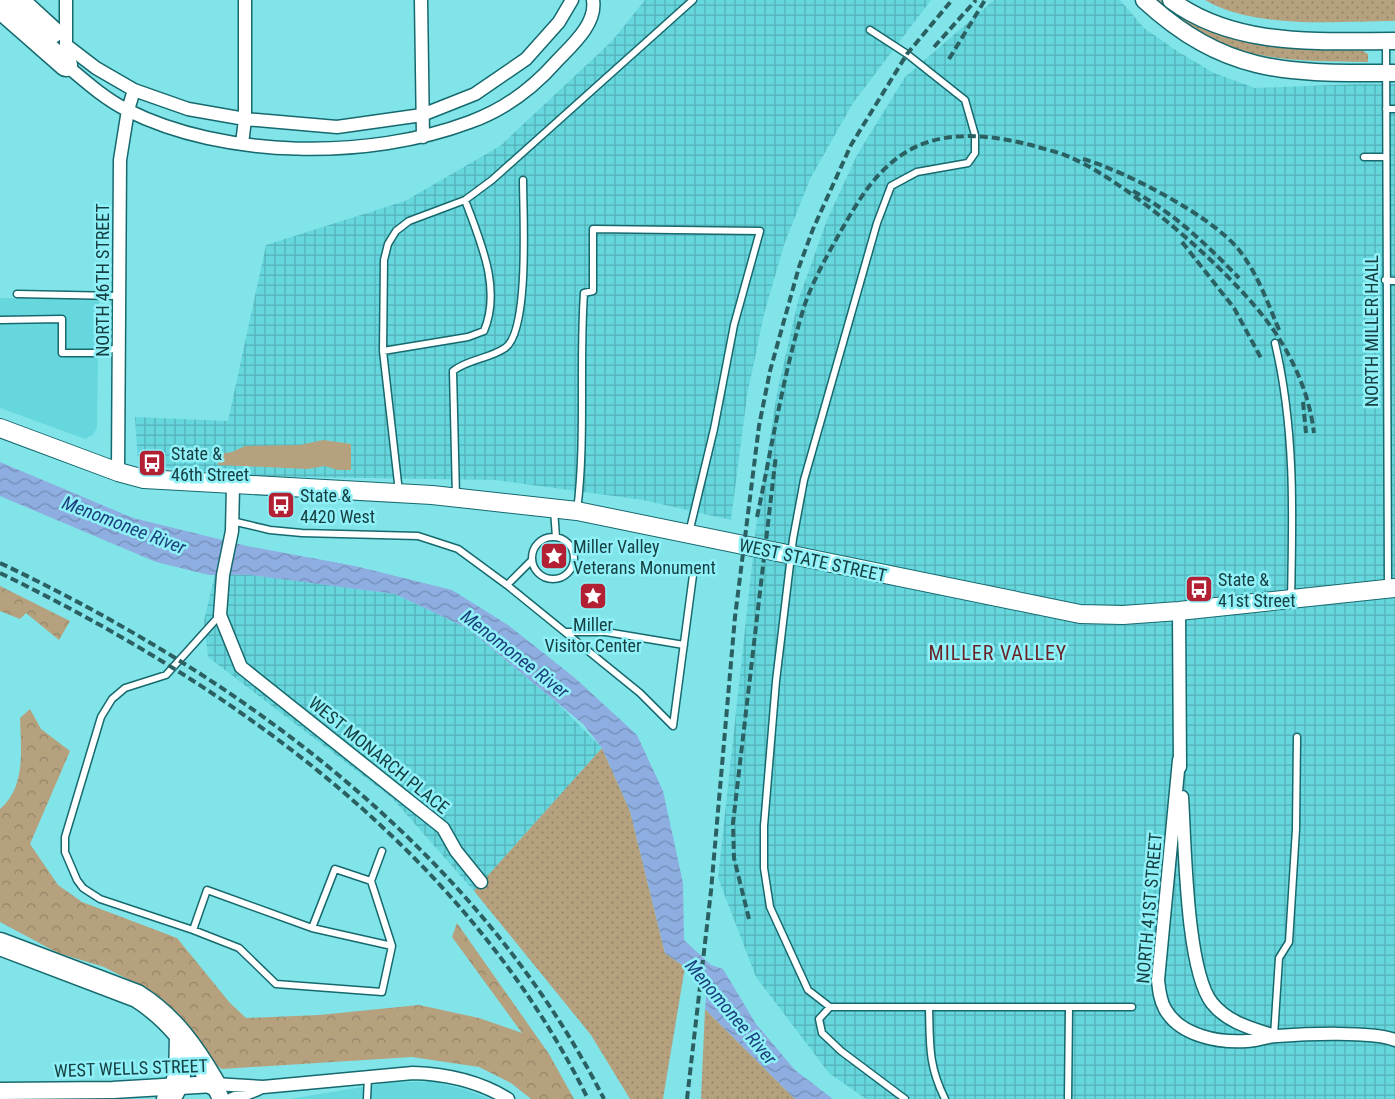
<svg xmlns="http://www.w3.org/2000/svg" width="1395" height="1099" font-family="'Roboto Condensed',sans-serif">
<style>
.built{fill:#67d7de}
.industrial{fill:url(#industrial-grid)}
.grass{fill:url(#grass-dots)}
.forest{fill:url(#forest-crowns)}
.garden{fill:#b6a17e}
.water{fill:url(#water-waves)}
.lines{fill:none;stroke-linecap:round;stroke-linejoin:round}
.service-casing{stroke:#16696d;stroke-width:9}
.minor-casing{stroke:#16696d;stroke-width:15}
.tertiary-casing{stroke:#16696d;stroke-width:19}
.secondary-casing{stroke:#16696d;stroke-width:20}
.motorway-casing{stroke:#16696d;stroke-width:25}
.service{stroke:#fff;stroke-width:6}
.minor{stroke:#fff;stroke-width:12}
.tertiary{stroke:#fff;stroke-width:16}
.secondary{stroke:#fff;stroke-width:18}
.motorway{stroke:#fff;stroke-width:22}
.rail{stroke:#2b6063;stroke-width:4;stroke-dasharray:8 4;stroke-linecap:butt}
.labels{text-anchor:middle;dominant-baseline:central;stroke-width:5;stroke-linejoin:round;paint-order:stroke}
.street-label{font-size:18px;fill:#164043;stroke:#8ff1f7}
.poi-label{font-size:18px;fill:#164043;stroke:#8ff1f7;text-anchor:start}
.water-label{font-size:19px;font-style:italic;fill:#1d417e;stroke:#8ff1f7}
.quarter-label{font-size:20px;letter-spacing:1px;fill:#692327;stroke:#8ff1f7}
</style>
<defs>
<pattern id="industrial-grid" width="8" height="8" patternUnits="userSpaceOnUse" patternTransform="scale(1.25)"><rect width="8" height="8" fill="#67d7de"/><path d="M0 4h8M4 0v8" fill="none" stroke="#54b0b6"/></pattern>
<pattern id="grass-dots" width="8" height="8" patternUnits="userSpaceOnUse" patternTransform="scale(1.25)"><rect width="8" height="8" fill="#b6a17e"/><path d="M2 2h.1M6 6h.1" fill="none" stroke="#938569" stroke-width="1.8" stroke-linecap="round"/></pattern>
<pattern id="forest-crowns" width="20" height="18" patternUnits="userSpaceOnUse" patternTransform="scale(1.25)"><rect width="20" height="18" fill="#b6a17e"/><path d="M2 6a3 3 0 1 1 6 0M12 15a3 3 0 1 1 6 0" fill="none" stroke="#938569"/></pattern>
<pattern id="water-waves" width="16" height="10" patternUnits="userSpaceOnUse" patternTransform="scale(1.25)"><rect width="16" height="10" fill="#8eade0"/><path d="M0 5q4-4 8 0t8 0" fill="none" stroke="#738eb7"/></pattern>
</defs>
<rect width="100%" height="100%" fill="#81e4e9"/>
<path class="built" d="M0,298L99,299L97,428L93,435L85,439L0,408Z
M411,1082H435L464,1089L491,1099H290L386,1083Z"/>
<path class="industrial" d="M645,0H931L853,103L810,179L784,245L764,314L747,396L731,520L643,500L495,480L232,476L138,464L135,417L228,421L266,245L405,201L500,146L612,41Z
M994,0H1120L1144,28L1177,51L1214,73L1255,88L1358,84H1395V1099H866L829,1073L756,977L718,878L757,518L777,393L798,301L827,220L857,155L905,77Z
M216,570L395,594L467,628L556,702L602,748L474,891L392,798L208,657L204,621Z"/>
<path class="grass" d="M1156,0H1160C1222,48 1283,46 1358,48L1368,54V62C1277,61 1229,62 1156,0Z
M1205,0H1395V21C1337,21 1257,30 1205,0Z
M602,748L630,811L665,953L685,967L663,1099H630L591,1035L474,891Z
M705,1009L795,1099H701Z"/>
<path class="forest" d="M0,586L70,621L59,640L26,613L20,619L0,611Z
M30,709L41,729L70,751L30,844L58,885L82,902L177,938L230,1003L246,1018L319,1015L419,1005L479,1018L522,1033L452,937L457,923L549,1054L574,1099H531L511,1083L479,1067L412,1057L222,1069L213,1063L141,986L104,967L58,953L0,922V809C26,787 21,749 20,718Z"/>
<path class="garden" d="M323,440L351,444V470H338L324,466L308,469L218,465L219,454L232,452L245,446L300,445Z"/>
<path class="water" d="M0,462L133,518L247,546L355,566L452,590L508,625L575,678L637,735L663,791L683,883L684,940L711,965L723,969L756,1024L795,1070L833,1099H795L705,1009L707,987L685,967L665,953L630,811L602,748L583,724L467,628L395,594L250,575H209L156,562L0,496Z"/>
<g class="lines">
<g class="service-casing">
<path id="service" d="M870,30L907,54L965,100L975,135V153L968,163L917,172L891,186L877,223L804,480L793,539L776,681L764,826V868L770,907L808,990L830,1007H1132
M1386,41L1388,588
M1386,109H1395
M1364,157H1386
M1385,280L1395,281
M17,294L119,296
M0,320L62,319V353H101L119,347
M1275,343C1295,427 1293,513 1291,599
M383,351L468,337L484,331C502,288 480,241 465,200
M399,492L383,351L384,260L388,244L396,231L409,221L465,200L492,180L693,0
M456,497L453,371C468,359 489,359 505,348C530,331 523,212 523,180
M554,510L556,537
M577,511C586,439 579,366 584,293L593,291V229L760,231L734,325L714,429L689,533
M232,521L270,530L302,533L418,536L458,549L507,585L640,693L673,726
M532 558a21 21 0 1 1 42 0a21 21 0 1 1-42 0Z
M507,585L532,560
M566,632H606L684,645
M673,726L693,575
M371,881L382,851
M312,928L335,869L371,881L392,946
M193,930L207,890L312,928L392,946L382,992L276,984L239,948L193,930L100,899L83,888L77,880L65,852V837L101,717L112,699L125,688L166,675L220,615
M830,1007L819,1019L822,1033L841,1051L905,1099
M929,1007C930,1044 928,1065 945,1099
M1274,1036L1279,958L1289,942L1296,829L1297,737
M367,1099L368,1077
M1068,1099L1069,1007"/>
</g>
<g class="minor-casing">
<path id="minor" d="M66,0V65C86,82 104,98 127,110C224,159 369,160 470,122C503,110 533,88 556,62C571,46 597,24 593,0
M421,0L423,137
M66,45L96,68L134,90L188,109L245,119L337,127L422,115L475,94L526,59L559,22L572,0
M242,144L245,119V0
M118,472L120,160L128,110L134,90
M233,486L232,531L223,575L220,615L241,667L443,828L456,851L481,882
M1179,611L1180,767
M1179,760L1158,980C1159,990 1160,1000 1165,1009C1180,1036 1219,1043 1247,1041C1257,1041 1267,1036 1277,1036C1304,1034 1372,1031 1395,1040
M1182,797C1185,843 1186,970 1212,1003C1227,1022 1250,1028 1272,1035
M214,1084L263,1087L413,1073C447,1074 479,1081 508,1099
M232,1099L258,1089"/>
</g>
<g class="tertiary-casing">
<path id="tertiary" d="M1144,0C1227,76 1288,73 1395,73
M1171,0C1235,48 1320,41 1395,41
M0,1091L113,1090L214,1084L221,1099"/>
</g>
<g class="secondary-casing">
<path id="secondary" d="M0,428L118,472L144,479L432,495L577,511L1080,614L1123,615L1179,611L1395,588"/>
</g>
<g class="motorway-casing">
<path id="motorway" d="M17,0L52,32
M0,7L66,65
M0,944L137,996C172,1018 193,1048 214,1084
M168,1099C183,1081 180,1060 181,1038"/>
</g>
<use href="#service" class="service"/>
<use href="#minor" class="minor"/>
<use href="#tertiary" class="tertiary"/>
<use href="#secondary" class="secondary"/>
<use href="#motorway" class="motorway"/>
<path class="rail" d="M934,47L976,0
M949,59L985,0
M1083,159C1125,171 1212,216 1239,250C1258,274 1268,304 1280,332
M1133,191C1174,213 1207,245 1239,278
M1182,242L1234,308L1261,358
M1303,402L1306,433
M757,517C772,447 783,375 804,307C813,280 828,254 842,229C856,205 869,182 890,164C930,128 982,133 1031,145C1044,149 1059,152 1072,158C1134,186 1245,282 1280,340C1298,369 1310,400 1314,433
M0,563C245,679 479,853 604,1099
M0,573C239,689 468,855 588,1099
M749,919L734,858L733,823L776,455
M687,1099L711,891L735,617L759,426L770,371L799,267L813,229L851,145L907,54L952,0"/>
</g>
<defs>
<g id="bus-square" transform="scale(1.4375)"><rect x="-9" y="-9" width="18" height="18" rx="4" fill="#b32034" stroke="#8ff1f7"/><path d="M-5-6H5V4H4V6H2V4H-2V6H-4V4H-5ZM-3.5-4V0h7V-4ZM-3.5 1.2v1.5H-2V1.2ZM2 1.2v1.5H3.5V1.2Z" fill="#fff"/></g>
<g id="sight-square" transform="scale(1.4375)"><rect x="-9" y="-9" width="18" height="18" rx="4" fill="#b32034" stroke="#8ff1f7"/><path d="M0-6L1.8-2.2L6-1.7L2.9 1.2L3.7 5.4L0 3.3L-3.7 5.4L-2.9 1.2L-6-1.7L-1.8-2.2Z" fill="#fff"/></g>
</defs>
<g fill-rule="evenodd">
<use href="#bus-square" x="152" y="463"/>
<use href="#bus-square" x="281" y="505"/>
<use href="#sight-square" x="554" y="556"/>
<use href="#bus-square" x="1199" y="589"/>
<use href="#sight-square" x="593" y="596"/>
</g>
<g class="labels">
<g class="street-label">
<text transform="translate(102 280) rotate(-90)">NORTH 46TH STREET</text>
<text transform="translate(1371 331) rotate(-90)">NORTH MILLER HALL</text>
<text transform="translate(813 560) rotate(12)">WEST STATE STREET</text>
<text transform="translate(379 755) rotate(39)">WEST MONARCH PLACE</text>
<text transform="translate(1149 908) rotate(-85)">NORTH 41ST STREET</text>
<text transform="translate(131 1068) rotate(-2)">WEST WELLS STREET</text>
</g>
<g class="poi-label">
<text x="171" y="453">State &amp;<tspan x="171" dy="21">46th Street</tspan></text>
<text x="300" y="495">State &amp;<tspan x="300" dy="21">4420 West</tspan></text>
<text x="573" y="546">Miller Valley<tspan x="573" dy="21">Veterans Monument</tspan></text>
<text x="1218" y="579">State &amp;<tspan x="1218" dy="21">41st Street</tspan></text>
<text x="593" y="624" text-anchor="middle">Miller<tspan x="593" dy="21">Visitor Center</tspan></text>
</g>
<g class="water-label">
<text transform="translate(124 525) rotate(21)">Menomonee River</text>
<text transform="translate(515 654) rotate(38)">Menomonee River</text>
<text transform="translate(731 1012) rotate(50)">Menomonee River</text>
</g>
<g class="quarter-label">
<text x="998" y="653">MILLER VALLEY</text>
</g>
</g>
</svg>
